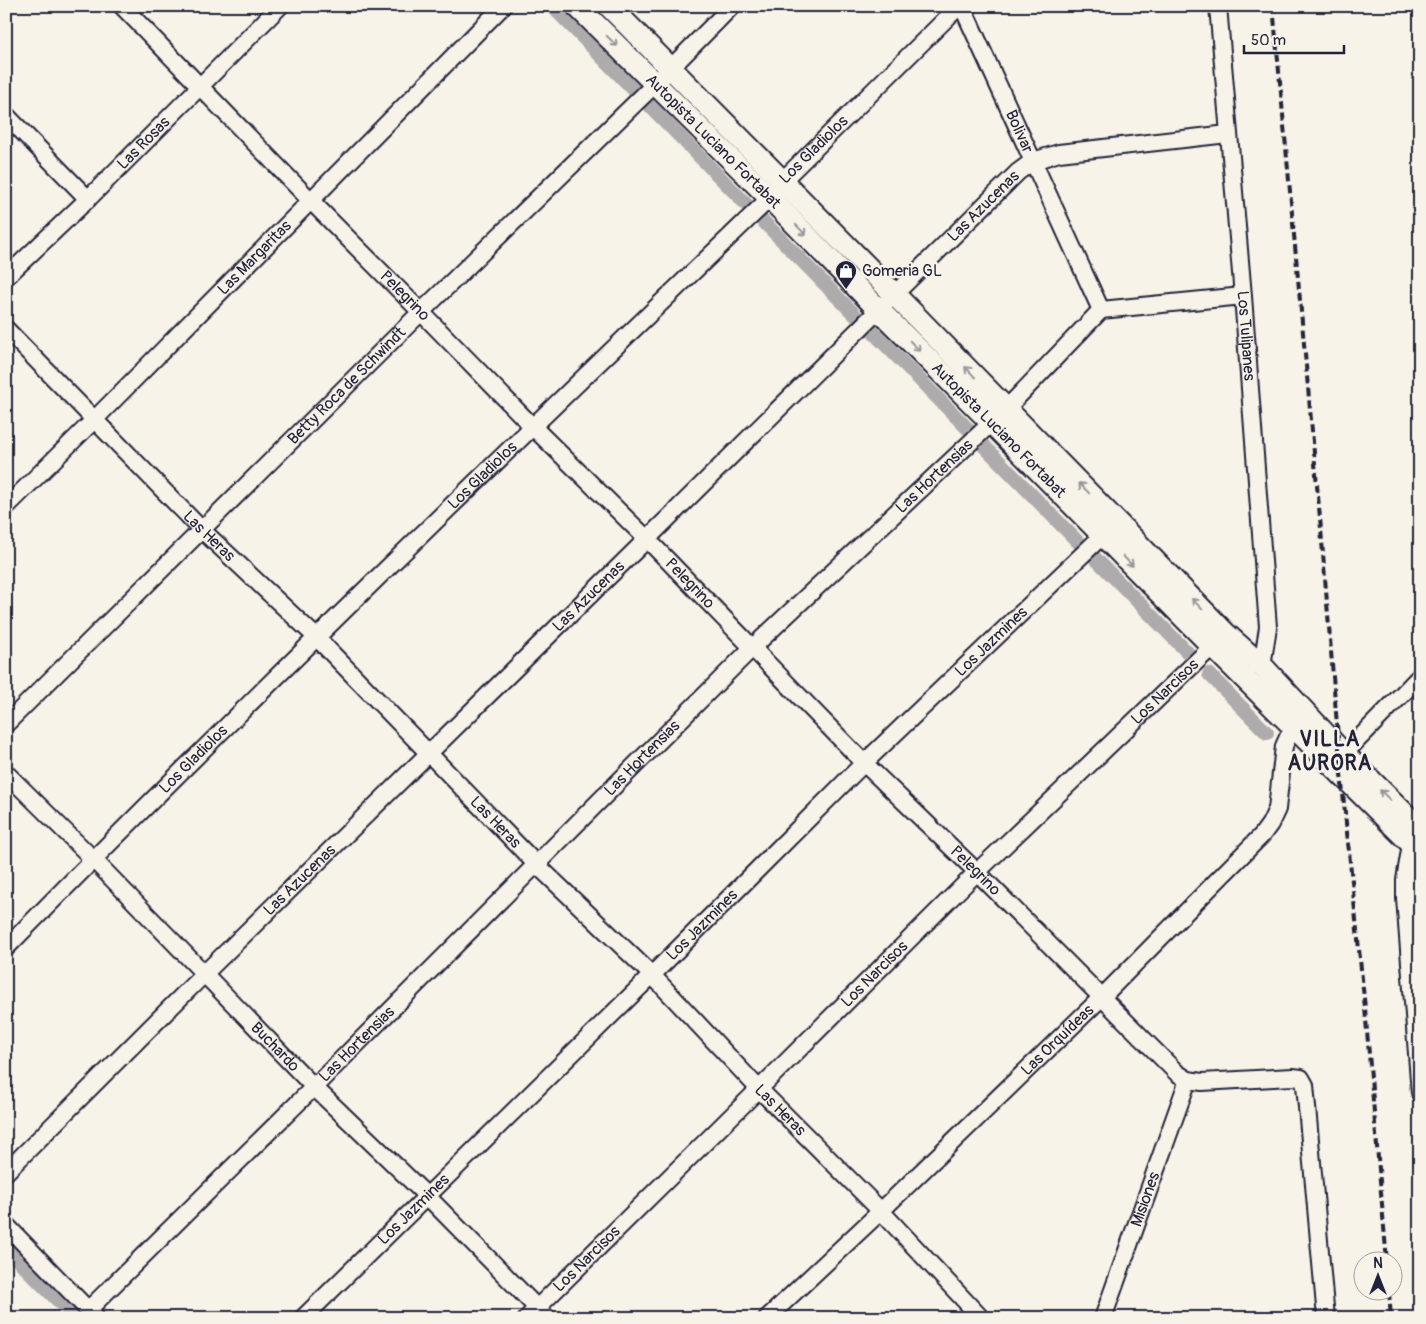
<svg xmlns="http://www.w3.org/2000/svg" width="1426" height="1324" font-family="Pangolin,sans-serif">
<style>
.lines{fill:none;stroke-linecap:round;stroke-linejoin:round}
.canal{stroke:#aeabad;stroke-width:14}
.minor-casing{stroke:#22223b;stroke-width:20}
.major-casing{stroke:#22223b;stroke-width:25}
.minor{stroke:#f7f3e8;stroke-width:16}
.major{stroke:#f7f3e8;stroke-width:21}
.rail{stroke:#22223b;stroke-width:4;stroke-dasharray:8 4;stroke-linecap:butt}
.oneway{stroke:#97959a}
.labels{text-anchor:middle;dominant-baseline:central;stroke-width:5;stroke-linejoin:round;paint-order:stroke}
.street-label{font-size:16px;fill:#22223b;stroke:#f7f3e8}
.poi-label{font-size:16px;fill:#22223b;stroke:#f7f3e8;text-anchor:start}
.district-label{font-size:21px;font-weight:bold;letter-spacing:1px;fill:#22223b;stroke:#f7f3e8}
</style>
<rect width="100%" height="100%" fill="#f7f3e8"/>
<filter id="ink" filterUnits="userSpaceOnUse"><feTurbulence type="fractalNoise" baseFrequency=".02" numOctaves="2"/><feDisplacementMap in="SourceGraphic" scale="10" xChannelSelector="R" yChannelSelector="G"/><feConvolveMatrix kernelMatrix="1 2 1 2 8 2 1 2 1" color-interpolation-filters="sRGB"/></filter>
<g filter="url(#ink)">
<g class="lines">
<path class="canal" d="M552,6L634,90
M649,105L747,205
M763,221L856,316
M872,331L968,429
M983,445L1079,543
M1095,558L1194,659
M1209,674L1267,733
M6,1248L75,1318"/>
<g class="minor-casing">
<g id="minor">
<path id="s1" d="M122,6L311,201L421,312L532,426L647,539L864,763L977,872L1177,1073L1188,1080L1202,1082L1293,1077L1301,1078L1305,1085L1326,1318"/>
<path id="s2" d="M962,6L1101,310"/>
<path id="s3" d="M1218,6L1243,296L1268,627L1262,666"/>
<path d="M6,115L88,199"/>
<path id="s4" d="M6,277L88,199L280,6"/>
<path id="s5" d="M6,329L202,530L316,637L536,864L652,975L759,1089L881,1211L981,1318"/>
<path id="s6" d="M6,507L94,420L503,6"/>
<path id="s7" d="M6,724L421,312L655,84L732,6"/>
<path d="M1336,762L1420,676"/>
<path id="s8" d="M6,773L93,859L314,1087L428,1197L547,1318"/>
<path d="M1411,844L1405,880V898L1420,1093"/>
<path id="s9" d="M6,948C256,693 513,445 770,198L782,181L954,11L961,6"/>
<path id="s10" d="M6,1172L204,974L647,539L1018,172L1033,161L1059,153L1228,134"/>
<path d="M6,1225L96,1318"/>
<path id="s11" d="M88,1310L314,1087L752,648L1006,409L1101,310L1243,296"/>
<path id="s12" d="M303,1318L652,975L864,763L1103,535"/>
<path id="s13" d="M527,1318L759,1089L977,872L1220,639"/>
<path id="s14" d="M767,1318L881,1211L1102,997L1262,835L1270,824L1277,809L1284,746L1288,737L1296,729"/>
<path id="s15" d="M1103,1318L1188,1080"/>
</g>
</g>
<g class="major-casing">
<g id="major">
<path id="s16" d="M577,6L770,198L878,309L991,422L1212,646L1420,852"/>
<path d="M609,6L894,294L1225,633L1262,666L1339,749L1420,829"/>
</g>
</g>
<use href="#minor" class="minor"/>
<use href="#major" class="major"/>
<path class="rail" d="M1273,6L1321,529L1341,774L1365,1008L1387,1262
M1389,1292L1391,1318"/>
</g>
<defs><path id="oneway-shaft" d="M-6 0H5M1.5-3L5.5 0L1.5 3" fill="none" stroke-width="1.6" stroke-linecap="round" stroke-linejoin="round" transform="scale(1.25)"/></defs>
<g class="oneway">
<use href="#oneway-shaft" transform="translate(612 41) rotate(45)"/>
<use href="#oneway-shaft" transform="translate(801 230) rotate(46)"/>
<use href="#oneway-shaft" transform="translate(915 346) rotate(45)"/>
<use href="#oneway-shaft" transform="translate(970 372) rotate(-134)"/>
<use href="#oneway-shaft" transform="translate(1084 488) rotate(-134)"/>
<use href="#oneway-shaft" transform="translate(1128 561) rotate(45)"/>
<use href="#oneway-shaft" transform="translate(1197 604) rotate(-134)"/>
<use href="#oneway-shaft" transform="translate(1385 795) rotate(-135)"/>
</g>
</g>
<defs>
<g id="shop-pin" transform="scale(1.125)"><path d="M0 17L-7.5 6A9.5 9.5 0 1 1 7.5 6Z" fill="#22223b" stroke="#f7f3e8"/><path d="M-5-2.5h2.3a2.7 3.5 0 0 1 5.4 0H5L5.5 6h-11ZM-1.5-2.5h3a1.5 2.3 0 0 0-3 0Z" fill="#fff"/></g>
</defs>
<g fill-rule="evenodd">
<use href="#shop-pin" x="846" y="271"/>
</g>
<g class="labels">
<g class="street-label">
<text stroke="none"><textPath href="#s2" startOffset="138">Bolivar</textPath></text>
<text stroke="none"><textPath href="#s16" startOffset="192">Autopista Luciano Fortabat</textPath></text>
<text stroke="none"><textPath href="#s4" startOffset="192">Las Rosas</textPath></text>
<text stroke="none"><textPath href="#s9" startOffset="1136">Los Gladiolos</textPath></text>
<text stroke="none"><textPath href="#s10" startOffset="1374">Las Azucenas</textPath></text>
<text stroke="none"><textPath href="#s6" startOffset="352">Las Margaritas</textPath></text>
<text stroke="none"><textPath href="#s1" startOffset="405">Pelegrino</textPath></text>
<text stroke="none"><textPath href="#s3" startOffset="331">Los Tulipanes</textPath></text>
<text stroke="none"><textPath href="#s7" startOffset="480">Betty Roca de Schwindt</textPath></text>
<text stroke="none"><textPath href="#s16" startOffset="598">Autopista Luciano Fortabat</textPath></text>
<text stroke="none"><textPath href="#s9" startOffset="671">Los Gladiolos</textPath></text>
<text stroke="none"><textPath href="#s11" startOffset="1188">Las Hortensias</textPath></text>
<text stroke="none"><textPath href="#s5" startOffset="290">Las Heras</textPath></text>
<text stroke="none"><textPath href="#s1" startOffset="810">Pelegrino</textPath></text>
<text stroke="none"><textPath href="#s10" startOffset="819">Las Azucenas</textPath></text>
<text stroke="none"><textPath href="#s12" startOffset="965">Los Jazmines</textPath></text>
<text stroke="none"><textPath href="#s13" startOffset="894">Los Narcisos</textPath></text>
<text stroke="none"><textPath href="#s11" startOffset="782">Las Hortensias</textPath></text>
<text stroke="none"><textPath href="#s9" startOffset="266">Los Gladiolos</textPath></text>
<text stroke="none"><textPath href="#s5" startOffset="695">Las Heras</textPath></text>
<text stroke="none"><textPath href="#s1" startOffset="1215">Pelegrino</textPath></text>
<text stroke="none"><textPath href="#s10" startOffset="414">Las Azucenas</textPath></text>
<text stroke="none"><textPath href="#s12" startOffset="560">Los Jazmines</textPath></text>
<text stroke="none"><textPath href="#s13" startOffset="489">Los Narcisos</textPath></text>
<text stroke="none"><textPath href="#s14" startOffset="402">Las Orquídeas</textPath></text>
<text stroke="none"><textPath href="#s11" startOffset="378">Las Hortensias</textPath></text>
<text stroke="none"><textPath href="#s8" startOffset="384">Buchardo</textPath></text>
<text stroke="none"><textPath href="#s5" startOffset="1100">Las Heras</textPath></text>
<text stroke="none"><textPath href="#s15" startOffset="126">Misiones</textPath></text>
<text stroke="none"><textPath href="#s12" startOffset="155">Los Jazmines</textPath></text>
<text stroke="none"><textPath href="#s13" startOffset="84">Los Narcisos</textPath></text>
</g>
<g class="poi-label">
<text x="862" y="271">Gomeria GL</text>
</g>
<g class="district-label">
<text x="1330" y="739">VILLA<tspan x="1330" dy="24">AURORA</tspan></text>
</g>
</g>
<rect width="1426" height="1324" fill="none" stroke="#f7f3e8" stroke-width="25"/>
<rect x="12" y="12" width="1401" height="1299" fill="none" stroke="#22223b" stroke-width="2" filter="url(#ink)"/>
<g transform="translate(1378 1276)"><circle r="24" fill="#f7f3e8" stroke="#a29fa3"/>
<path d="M0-4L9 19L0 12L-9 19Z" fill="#22223b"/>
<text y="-8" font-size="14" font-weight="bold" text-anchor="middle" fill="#22223b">N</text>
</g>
<path d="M1244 45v8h100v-8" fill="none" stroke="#22223b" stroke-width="2.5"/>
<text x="1251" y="45" font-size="15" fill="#22223b" stroke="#f7f3e8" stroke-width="4" paint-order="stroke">50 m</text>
</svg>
